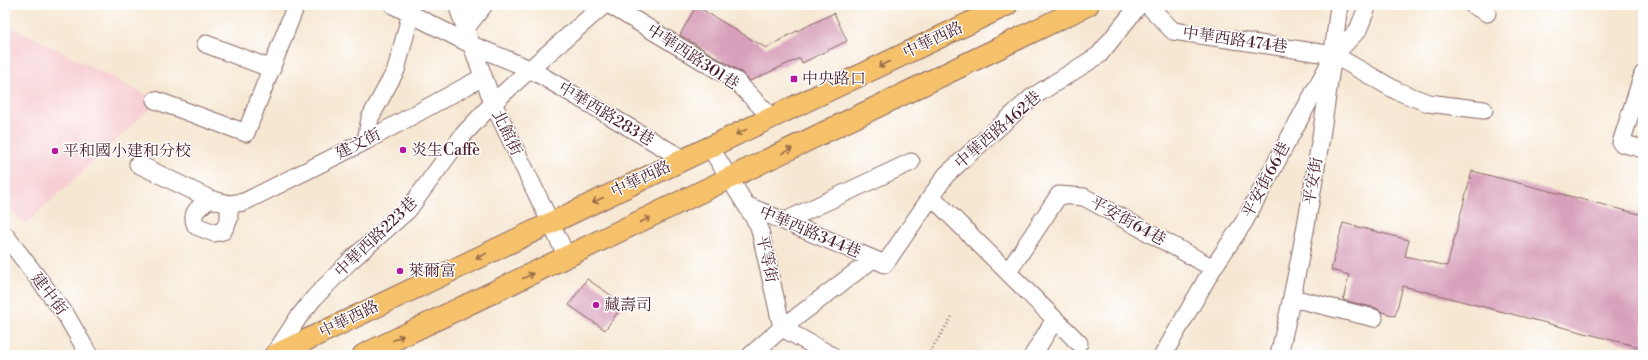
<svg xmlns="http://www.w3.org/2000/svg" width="1648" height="360" font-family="'Libre Bodoni','Noto Serif TC',serif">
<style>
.built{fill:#f7cfd3}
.building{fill:#d8a1bb}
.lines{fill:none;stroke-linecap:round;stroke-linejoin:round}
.minor-casing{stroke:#866565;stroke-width:19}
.major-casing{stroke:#866565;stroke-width:23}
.path{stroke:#866565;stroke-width:2.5;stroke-dasharray:1 3;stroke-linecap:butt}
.minor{stroke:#fff;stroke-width:17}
.major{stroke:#f5c16b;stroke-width:21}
.oneway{stroke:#976848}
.poi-dot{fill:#b5179e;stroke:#fff;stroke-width:1.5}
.labels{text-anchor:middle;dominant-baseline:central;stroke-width:3;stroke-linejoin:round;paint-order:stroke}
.street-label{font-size:16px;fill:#4a1f2b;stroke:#fff}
.poi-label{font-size:16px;fill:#4a1f2b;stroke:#fff;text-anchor:start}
</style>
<rect width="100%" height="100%" fill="#fff"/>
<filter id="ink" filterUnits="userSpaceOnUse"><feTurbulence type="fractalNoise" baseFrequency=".025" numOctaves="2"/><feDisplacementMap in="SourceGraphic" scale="8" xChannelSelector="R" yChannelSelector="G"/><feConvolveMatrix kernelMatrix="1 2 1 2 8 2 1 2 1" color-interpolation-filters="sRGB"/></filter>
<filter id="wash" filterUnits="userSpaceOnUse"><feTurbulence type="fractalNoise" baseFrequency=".012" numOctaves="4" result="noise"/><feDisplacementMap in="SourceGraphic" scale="16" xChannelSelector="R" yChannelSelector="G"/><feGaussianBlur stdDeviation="0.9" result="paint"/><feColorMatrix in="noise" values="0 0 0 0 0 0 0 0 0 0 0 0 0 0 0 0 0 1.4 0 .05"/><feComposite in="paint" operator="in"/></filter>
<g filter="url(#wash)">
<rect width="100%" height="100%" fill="#f6e7d2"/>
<path class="built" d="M5,23L158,101L25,225L5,201Z"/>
<g id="blocks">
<path class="building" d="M696,6L766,48L789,35L834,13L847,41L802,63L800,58L750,81L741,72L680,35Z
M1472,171L1643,215V348L1403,286L1395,316L1382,312L1376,308L1343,300L1349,275L1331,270L1343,223L1409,240L1405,256L1447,266Z
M587,279L624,304L605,330L569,305Z"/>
</g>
</g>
<g filter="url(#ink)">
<use href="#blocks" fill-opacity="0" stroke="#866565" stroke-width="1"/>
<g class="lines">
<g class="minor-casing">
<path id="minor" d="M393,5L472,45L530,69L683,159
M457,5L493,103L567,257
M610,5L736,81L771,117
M1148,5L1173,31L1334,55L1397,91L1428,103L1484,110
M1473,5L1487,13
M466,28L484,5
M206,44L272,69
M1643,74L1621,143L1643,149
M155,100L246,133L296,5
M366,141L370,118L396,70L411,13
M710,147L759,226L782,328L831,355
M138,164L210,199L229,204V219L223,231L214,233L196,226C189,212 200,207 210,199
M932,197L1079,343
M229,204L244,202L366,141L483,77
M746,205L885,264L946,175L1031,98L1099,55L1139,5
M785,221L911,162
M5,235L66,315L89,355
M1008,272L1059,195L1084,197L1213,268
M1292,298L1374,318
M274,355L298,318L314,298L350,261L408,210L463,135L493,103L530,69L604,5
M751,355L782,328L873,259
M1033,355L1055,319
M1163,355L1213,268L1244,222L1334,55L1358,30L1368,5
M1279,355C1306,240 1325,122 1339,5"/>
</g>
<g class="major-casing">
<path id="major" d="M275,355L1007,5
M363,355L1088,5"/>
</g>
<path class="path" d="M928,355L953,315"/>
<use href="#minor" class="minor"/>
<use href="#major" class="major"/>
</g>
<defs><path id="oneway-shaft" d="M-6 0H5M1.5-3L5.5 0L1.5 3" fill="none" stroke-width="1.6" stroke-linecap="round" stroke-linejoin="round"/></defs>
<g class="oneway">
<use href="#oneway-shaft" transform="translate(884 64) rotate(155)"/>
<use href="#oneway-shaft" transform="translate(741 132) rotate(154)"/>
<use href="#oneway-shaft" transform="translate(787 151) rotate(-26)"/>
<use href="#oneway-shaft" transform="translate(598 200) rotate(155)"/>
<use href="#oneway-shaft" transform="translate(645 220) rotate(-26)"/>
<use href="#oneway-shaft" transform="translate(481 256) rotate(154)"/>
<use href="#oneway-shaft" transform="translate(528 276) rotate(-26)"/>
<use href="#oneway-shaft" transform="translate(398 338) rotate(-26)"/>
</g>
</g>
<g class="poi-dot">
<rect x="790" y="75" width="8" height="8" rx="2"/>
<circle cx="403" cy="150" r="4"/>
<circle cx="55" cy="151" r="4"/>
<circle cx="400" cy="271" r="4"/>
<circle cx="596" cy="305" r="4"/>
</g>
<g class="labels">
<g class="street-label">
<text transform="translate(933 40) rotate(-25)">中華西路</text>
<text transform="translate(1235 40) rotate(8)">中華西路474巷</text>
<text transform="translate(693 57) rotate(33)">中華西路301巷</text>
<text transform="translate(606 114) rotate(31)">中華西路283巷</text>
<text transform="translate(998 130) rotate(-41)">中華西路462巷</text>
<text transform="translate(507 133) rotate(64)">北館街</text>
<text transform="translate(358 144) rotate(-27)">建文街</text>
<text transform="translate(641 179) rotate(-25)">中華西路</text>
<text transform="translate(1266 180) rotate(-62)">平安街66巷</text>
<text transform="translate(1313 181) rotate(-80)">平安街</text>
<text transform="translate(1128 221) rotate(29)">平安街64巷</text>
<text transform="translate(810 232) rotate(23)">中華西路344巷</text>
<text transform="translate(376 237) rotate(-44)">中華西路223巷</text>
<text transform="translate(767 259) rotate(78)">平等街</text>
<text transform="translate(49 294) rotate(53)">建中街</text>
<text transform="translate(349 319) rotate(-26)">中華西路</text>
</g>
<g class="poi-label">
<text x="802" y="79">中央路口</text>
<text x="411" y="150">炎生Caffè</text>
<text x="63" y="151">平和國小建和分校</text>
<text x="408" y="271">萊爾富</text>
<text x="604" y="305">藏壽司</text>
</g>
</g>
<rect width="1648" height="360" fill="none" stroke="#fff" stroke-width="20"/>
</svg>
